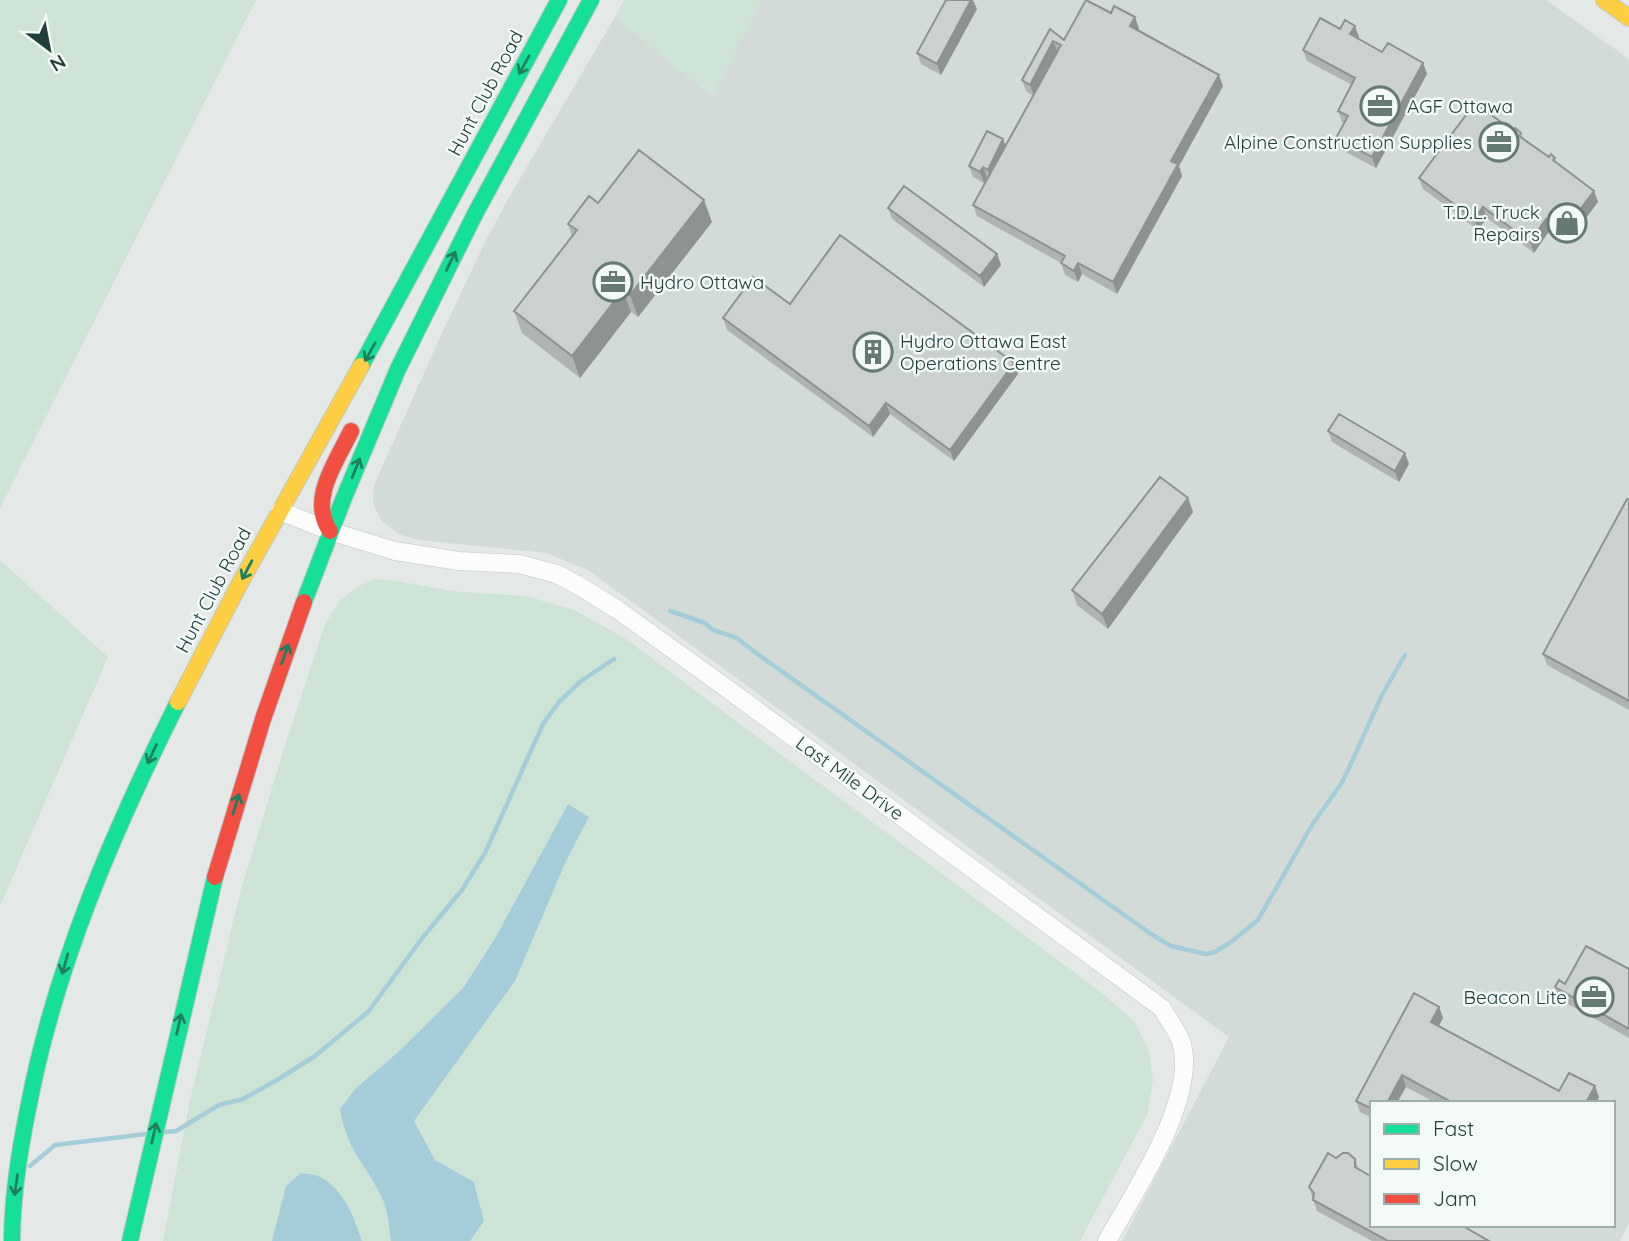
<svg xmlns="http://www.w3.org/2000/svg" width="1629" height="1241" font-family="Quicksand,sans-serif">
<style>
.built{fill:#d2dbd7;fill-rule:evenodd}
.green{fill:#cde3d5}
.water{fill:#a4cdd9}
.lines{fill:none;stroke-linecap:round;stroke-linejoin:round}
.stream{stroke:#a4cdd9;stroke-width:4.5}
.street-casing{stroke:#c1c6c4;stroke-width:19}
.fast-casing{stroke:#bfc7c4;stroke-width:18}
.slow-casing{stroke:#bfc7c4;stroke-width:18}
.jam-casing{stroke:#bfc7c4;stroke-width:18}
.street{stroke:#fbfcfb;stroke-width:18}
.fast{stroke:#16e098;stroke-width:16}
.slow{stroke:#ffcf43;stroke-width:16}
.jam{stroke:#f24e42;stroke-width:16}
.wall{fill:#afb4b2}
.shaded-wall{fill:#8e9291}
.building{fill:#cbd1cf;stroke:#8e9291;stroke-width:2}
.oneway{stroke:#1d7f5e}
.labels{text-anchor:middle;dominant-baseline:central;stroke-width:5;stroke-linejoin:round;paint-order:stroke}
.street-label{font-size:19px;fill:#213e38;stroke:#f2f9f6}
.poi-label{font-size:19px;fill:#213e38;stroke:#f2f9f6;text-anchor:start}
</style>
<rect width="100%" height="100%" fill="#e4e9e7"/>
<path class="built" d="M761,0H1546L1629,59V1223L1620,1241H1122L1229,1037L588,570L546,553L419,540L398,534L381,520L373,503L374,485L442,333L485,242L508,199L615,17L712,95ZM1372,1103H1613V1225H1372Z"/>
<path class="green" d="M0,0H256L0,508Z
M624,0H761L712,95L615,17Z
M0,560L108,657L0,906Z
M376,579L397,581L451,591L526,596L574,610L623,637L1097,989L1134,1021L1149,1051L1153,1079L1148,1113L1080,1241H470L484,1221L474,1182L435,1160L414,1121L515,981L566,861L589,817L568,804L494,940L463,988L397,1053L355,1089L340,1109C347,1152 365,1162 382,1198C388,1210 388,1228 391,1241H362L356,1221L286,1186L272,1241H163L190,1100L242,886L286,742L325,624L339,601L359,586Z"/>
<path class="water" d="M568,804L589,817L566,861L515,981L414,1121L435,1160L474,1182L484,1221L470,1241H391C389,1228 388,1210 382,1198C365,1162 347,1152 340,1109L355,1089L397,1053L463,988L494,940Z
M301,1173C306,1174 314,1174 318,1176C342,1187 355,1217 362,1241H272L286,1186Z"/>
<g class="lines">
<path class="stream" d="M670,611L705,623L713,630L737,638L756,653L1151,934L1171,946L1206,954L1215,952L1231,942L1258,920L1312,825L1343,781L1382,695L1405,655
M165,1132L176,1131L219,1105L243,1099L277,1080L315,1056L368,1012L423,937L462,890L485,853L543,724L559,702L581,681L614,659
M30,1166L55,1145L146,1134"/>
<g class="street-casing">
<path id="street" d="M280,511L330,531L395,551L459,561L519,564L557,574L581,587L618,610L718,682L1162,1008C1167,1018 1177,1030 1181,1041C1199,1096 1134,1193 1107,1241"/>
</g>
<g class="fast-casing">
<path id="fast" d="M361,366L559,0
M304,602L343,500L398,369L475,214L591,0
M12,1241C12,1196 19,1153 28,1109C55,966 113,832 178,702
M130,1241L215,877"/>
</g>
<g class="slow-casing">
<path id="slow" d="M1604,0L1629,18
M178,702L239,585L361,366"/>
</g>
<g class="jam-casing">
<path id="jam" d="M330,531C308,499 337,461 351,431
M215,877L263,719L304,602"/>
</g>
<use href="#street" class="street"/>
<use href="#fast" class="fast"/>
<use href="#slow" class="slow"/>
<use href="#jam" class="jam"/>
</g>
<path class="wall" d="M977,9L941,75L921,64L917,53Z
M1111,13L1135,17L1139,29L1138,30L1223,86L1179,166L1182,176L1117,294L1082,274L1078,282L1065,275L1061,263L977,216L973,205L988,179L984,183L973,177L969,166L1006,146L1033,96L1026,91L1022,80L1050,29L1064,40Z
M1340,29L1359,37L1358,39L1382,52L1423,63L1427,74L1376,168L1340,149L1336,138L1344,123L1342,122L1338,111L1352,85L1307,61L1303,50Z
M1512,130L1521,133L1524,139L1594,191L1598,202L1567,243L1550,230L1534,253L1487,218L1478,230L1423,189L1419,178Z
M598,203L712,222L638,317L631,312L580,378L522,333L514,311L572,236L568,224Z
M888,208L997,254L1001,265L984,287L892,219Z
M790,304L1014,363L1018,374L954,461L890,414L873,437L727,330L723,318Z
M1328,431L1409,464L1399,482L1332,442Z
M1629,500V710L1547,665L1543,654Z
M1193,512L1108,629L1077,605L1072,590Z
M1629,969V1038L1559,999L1555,987L1565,984Z
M1439,1007L1443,1018L1439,1026L1559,1091L1599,1097L1596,1103H1436L1406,1087L1372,1103V1118L1360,1112L1356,1101Z
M1355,1159L1359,1170L1489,1241H1372L1317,1211L1309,1187Z"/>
<path class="shaded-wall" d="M971,0H973L977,9L941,75L937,64Z
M1135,17L1139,29L1134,37L1130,26Z
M1355,26L1359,37L1354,46L1350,34Z
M1053,41L1058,52L1034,96L1030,85Z
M1423,63L1427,74L1376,168L1372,157Z
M1219,75L1223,86L1179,166L1182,176L1117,294L1113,282L1171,161Z
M1003,139L1008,151L992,181L988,170Z
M983,167L987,178L984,183L980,172Z
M1594,191L1598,202L1567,243L1563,232Z
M704,200L712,222L638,317L630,295Z
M1483,207L1487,218L1478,230L1474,219Z
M1546,219L1550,230L1534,253L1530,242Z
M997,254L1001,265L984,287L980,276Z
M1078,263L1082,274L1078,282L1074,271Z
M623,290L631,312L580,378L572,356Z
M1014,363L1018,374L954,461L950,450Z
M886,403L890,414L873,437L869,426Z
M1405,453L1409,464L1399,482L1395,471Z
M1188,498L1193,512L1108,629L1102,614Z
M1439,1007L1443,1018L1435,1033L1431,1022Z
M1402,1075L1406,1087L1397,1103H1387Z
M1595,1086L1599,1097L1596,1103H1586Z"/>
<path class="building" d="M946,0H971L937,64L917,53Z
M1086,0L1111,13L1114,6L1135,17L1130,26L1219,75L1171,161L1178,164L1113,282L1078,263L1074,271L1061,263L1065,256L973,205L1061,45L1053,41L1030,85L1022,80L1050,29L1064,40Z
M1320,18L1340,29L1345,20L1355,26L1350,34L1382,52L1388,43L1423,63L1372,157L1336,138L1348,116L1338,111L1355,78L1303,50Z
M1475,103L1512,130L1515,128L1521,133L1519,136L1549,157L1551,154L1555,158L1553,160L1594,191L1563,232L1546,219L1530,242L1483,207L1474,219L1419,178Z
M987,131L1003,139L988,170L983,167L980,172L969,166Z
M639,150L704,200L630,295L623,290L572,356L514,311L577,230L568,224L589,196L598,203Z
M904,186L997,254L980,276L888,208Z
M840,235L1014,363L950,450L886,403L869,426L723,318L753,277L790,304Z
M1339,414L1405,453L1395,471L1328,431Z
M1160,477L1188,498L1102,614L1072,590Z
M1627,499L1629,500V701L1543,654Z
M1586,946L1629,969V1029L1555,987L1559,980L1565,984Z
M1414,993L1439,1007L1431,1022L1559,1091L1569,1073L1595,1086L1586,1103H1453L1402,1075L1387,1103H1372V1109L1356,1101Z
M1328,1153L1336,1158L1343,1153H1348L1355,1159V1167L1372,1177V1225H1461L1489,1241H1388L1313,1200L1314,1193L1309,1187Z"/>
<defs><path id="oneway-shaft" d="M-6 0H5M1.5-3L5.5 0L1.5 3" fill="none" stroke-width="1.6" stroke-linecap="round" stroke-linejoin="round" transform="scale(1.75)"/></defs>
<g class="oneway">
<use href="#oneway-shaft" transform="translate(524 65) rotate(119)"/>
<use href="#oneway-shaft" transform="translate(451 261) rotate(-64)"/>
<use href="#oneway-shaft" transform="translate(370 352) rotate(119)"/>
<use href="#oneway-shaft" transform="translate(356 468) rotate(-68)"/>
<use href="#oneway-shaft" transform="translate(247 570) rotate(118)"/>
<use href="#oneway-shaft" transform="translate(285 654) rotate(-70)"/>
<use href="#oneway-shaft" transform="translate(152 754) rotate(115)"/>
<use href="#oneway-shaft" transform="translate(236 804) rotate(-73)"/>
<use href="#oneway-shaft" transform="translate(65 964) rotate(106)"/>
<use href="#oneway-shaft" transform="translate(179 1024) rotate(-77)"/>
<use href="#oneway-shaft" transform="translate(154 1133) rotate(-77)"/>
<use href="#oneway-shaft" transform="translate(16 1185) rotate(98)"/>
</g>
<defs>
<g id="office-ring" transform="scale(2.0125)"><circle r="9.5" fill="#f2f9f6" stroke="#657a75" stroke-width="1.5"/><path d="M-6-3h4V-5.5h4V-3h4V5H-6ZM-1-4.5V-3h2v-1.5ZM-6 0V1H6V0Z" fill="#657a75"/></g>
<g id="shop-ring" transform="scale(2.0125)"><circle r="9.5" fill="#f2f9f6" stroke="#657a75" stroke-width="1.5"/><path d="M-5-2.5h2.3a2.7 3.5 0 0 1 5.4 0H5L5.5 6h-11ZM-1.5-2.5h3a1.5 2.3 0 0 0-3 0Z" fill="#657a75"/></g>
<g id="building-ring" transform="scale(2.0125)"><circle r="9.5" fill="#f2f9f6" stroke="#657a75" stroke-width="1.5"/><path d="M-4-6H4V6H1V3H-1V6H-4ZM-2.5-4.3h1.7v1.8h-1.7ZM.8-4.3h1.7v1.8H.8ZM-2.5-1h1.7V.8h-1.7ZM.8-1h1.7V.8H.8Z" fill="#657a75"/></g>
</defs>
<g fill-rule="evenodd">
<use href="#office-ring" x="1380" y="106"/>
<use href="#office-ring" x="1499" y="142"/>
<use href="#shop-ring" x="1567" y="223"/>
<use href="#office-ring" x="613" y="282"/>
<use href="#building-ring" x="873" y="352"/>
<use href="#office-ring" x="1594" y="997"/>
</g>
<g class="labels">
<g class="street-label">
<text transform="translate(485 93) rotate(-62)">Hunt Club Road</text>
<text transform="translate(213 590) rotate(-62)">Hunt Club Road</text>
<text transform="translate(850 778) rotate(36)">Last Mile Drive</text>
</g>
<g class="poi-label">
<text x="1407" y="106">AGF Ottawa</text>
<text x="1472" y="142" text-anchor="end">Alpine Construction Supplies</text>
<text x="1540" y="212" text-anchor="end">T.D.L. Truck<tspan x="1540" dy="22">Repairs</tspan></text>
<text x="640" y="282">Hydro Ottawa</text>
<text x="900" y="341">Hydro Ottawa East<tspan x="900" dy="22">Operations Centre</tspan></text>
<text x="1567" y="997" text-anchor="end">Beacon Lite</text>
</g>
</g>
<rect x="1370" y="1101" width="245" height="126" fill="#f2f9f6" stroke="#9eaeaa" stroke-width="2"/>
<rect x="1384" y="1124" width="35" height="10" fill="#16e098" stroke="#9eaeaa" stroke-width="2"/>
<text x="1433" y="1136" font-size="21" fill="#213e38">Fast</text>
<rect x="1384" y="1159" width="35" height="10" fill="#ffcf43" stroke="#9eaeaa" stroke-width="2"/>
<text x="1433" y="1171" font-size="21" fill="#213e38">Slow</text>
<rect x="1384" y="1194" width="35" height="10" fill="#f24e42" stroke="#9eaeaa" stroke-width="2"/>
<text x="1433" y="1206" font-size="21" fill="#213e38">Jam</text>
<g transform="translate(49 49) rotate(148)" stroke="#f2f9f6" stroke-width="5" paint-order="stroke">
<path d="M0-5L12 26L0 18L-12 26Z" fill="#213e38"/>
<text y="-10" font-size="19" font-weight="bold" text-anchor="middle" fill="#213e38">N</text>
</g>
</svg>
